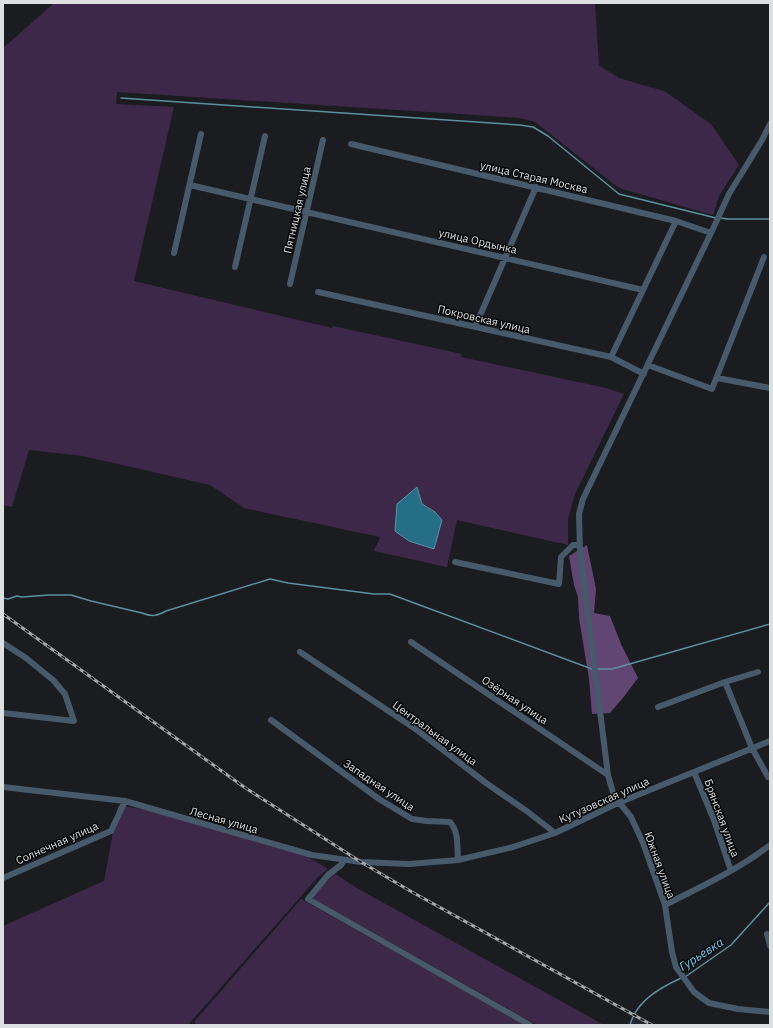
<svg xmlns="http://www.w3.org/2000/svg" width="773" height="1028" font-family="'IBM Plex Sans',sans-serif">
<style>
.built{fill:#21252d}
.green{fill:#3e284a}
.forest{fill:#614572}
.water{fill:#246f86;stroke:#5c91a1}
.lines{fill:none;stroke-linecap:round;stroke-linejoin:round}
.stream{stroke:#5c91a1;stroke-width:1.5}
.minor{stroke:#475a6b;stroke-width:6}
.rail-casing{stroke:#a6a7aa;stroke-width:3}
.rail{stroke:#060708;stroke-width:1.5;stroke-dasharray:4.5;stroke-linecap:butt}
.labels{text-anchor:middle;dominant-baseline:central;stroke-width:3;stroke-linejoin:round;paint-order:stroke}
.street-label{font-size:11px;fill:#dedfe1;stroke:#060708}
.water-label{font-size:12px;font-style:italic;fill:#6dd8fb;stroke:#060708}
</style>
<rect width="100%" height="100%" fill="#1a1c1f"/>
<path class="built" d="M634,1013L644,1019L655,1025H626Z"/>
<path class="green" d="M54,3H595L599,65L619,78L664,91L711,124L739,165L719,196L713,215L619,188L535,122L520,118L117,92L116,104L174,107L134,281L332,328L333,326L462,354L461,357L606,388L624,394L575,494L568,519V545L457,520L447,567L374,551L380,537L244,508L210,485L83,456L29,450L12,507L3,505V48Z
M118,805L169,814L305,855L328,869L317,878L188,1025H3V926L104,881Z
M334,873L355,887L604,1025H537L312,898Z
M301,899L525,1025H197L194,1022Z"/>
<path class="forest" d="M587,545L596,589L594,613L610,616L621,644L638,678L622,699L610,713L592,714L589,679L579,618L578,597L574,585L569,556Z"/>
<path class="water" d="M417,487L422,504L435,512L442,520L434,549L409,541L395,531L397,504Z"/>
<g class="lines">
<path class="stream" d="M121,98L520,125L533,127L548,136L619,194L716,218
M720,218L728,219H770
M3,598L8,599L17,596L22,597L49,595H71L91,601L142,613C152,617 157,616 166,611L270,579L288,583L374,594H390L592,669
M596,669H612L770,624
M685,977L731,945L770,902
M630,1025C637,1000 660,988 681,978"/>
<path class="minor" d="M770,124L762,140L729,194L711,233L583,499L579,514L580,551L608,775L614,796L631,817L643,843L665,905L672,952L676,967L694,992L709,1003L738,1009L770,1012
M351,144L676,221L711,233
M190,185L643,290
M174,253L201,134
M235,267L265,136
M290,284L323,140
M318,292L611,357L644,374
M475,327L536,187
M611,357L676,221
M648,365L712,389L764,257
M717,378L770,388
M455,562L559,584L561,557L573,545H580
M411,642L608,775
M3,643L26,658L53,680L65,694L74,721L3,713
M300,652L417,730L486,783L528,812L555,833
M725,682L752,748L768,777
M658,707L725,682L758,672
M271,720L379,799L412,819L427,821L450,822C459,832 457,847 458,860
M694,772L714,820L731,871
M3,787L125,801L312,855L361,862L409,864L458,860L513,847L555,833L618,803L770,741
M344,860L341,865L328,875L308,899L530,1025
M3,878L111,831L125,801
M665,905C700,887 738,870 770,845
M767,934L770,946"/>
<g class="rail-casing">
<path id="rail" d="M3,614L244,787L361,862L412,892L652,1025"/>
</g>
<use href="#rail" class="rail"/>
</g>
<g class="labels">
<g class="street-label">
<text transform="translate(534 177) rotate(13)">улица Старая Москва</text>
<text transform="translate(297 210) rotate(-77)">Пятницкая улица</text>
<text transform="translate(478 241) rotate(13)">улица Ордынка</text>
<text transform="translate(484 319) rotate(13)">Покровская улица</text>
<text transform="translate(515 700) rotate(34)">Озёрная улица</text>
<text transform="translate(435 733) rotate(36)">Центральная улица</text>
<text transform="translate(379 785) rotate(34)">Западная улица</text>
<text transform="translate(604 800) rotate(-24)">Кутузовская улица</text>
<text transform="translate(722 818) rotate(70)">Брянская улица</text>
<text transform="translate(224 820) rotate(16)">Лесная улица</text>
<text transform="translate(57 843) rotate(-24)">Солнечная улица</text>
<text transform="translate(660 865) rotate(70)">Южная улица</text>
</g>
<g class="water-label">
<text transform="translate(701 954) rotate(-33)">Гурьевка</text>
</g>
</g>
<rect width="773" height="1028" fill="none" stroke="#dedfe1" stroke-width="8"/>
</svg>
